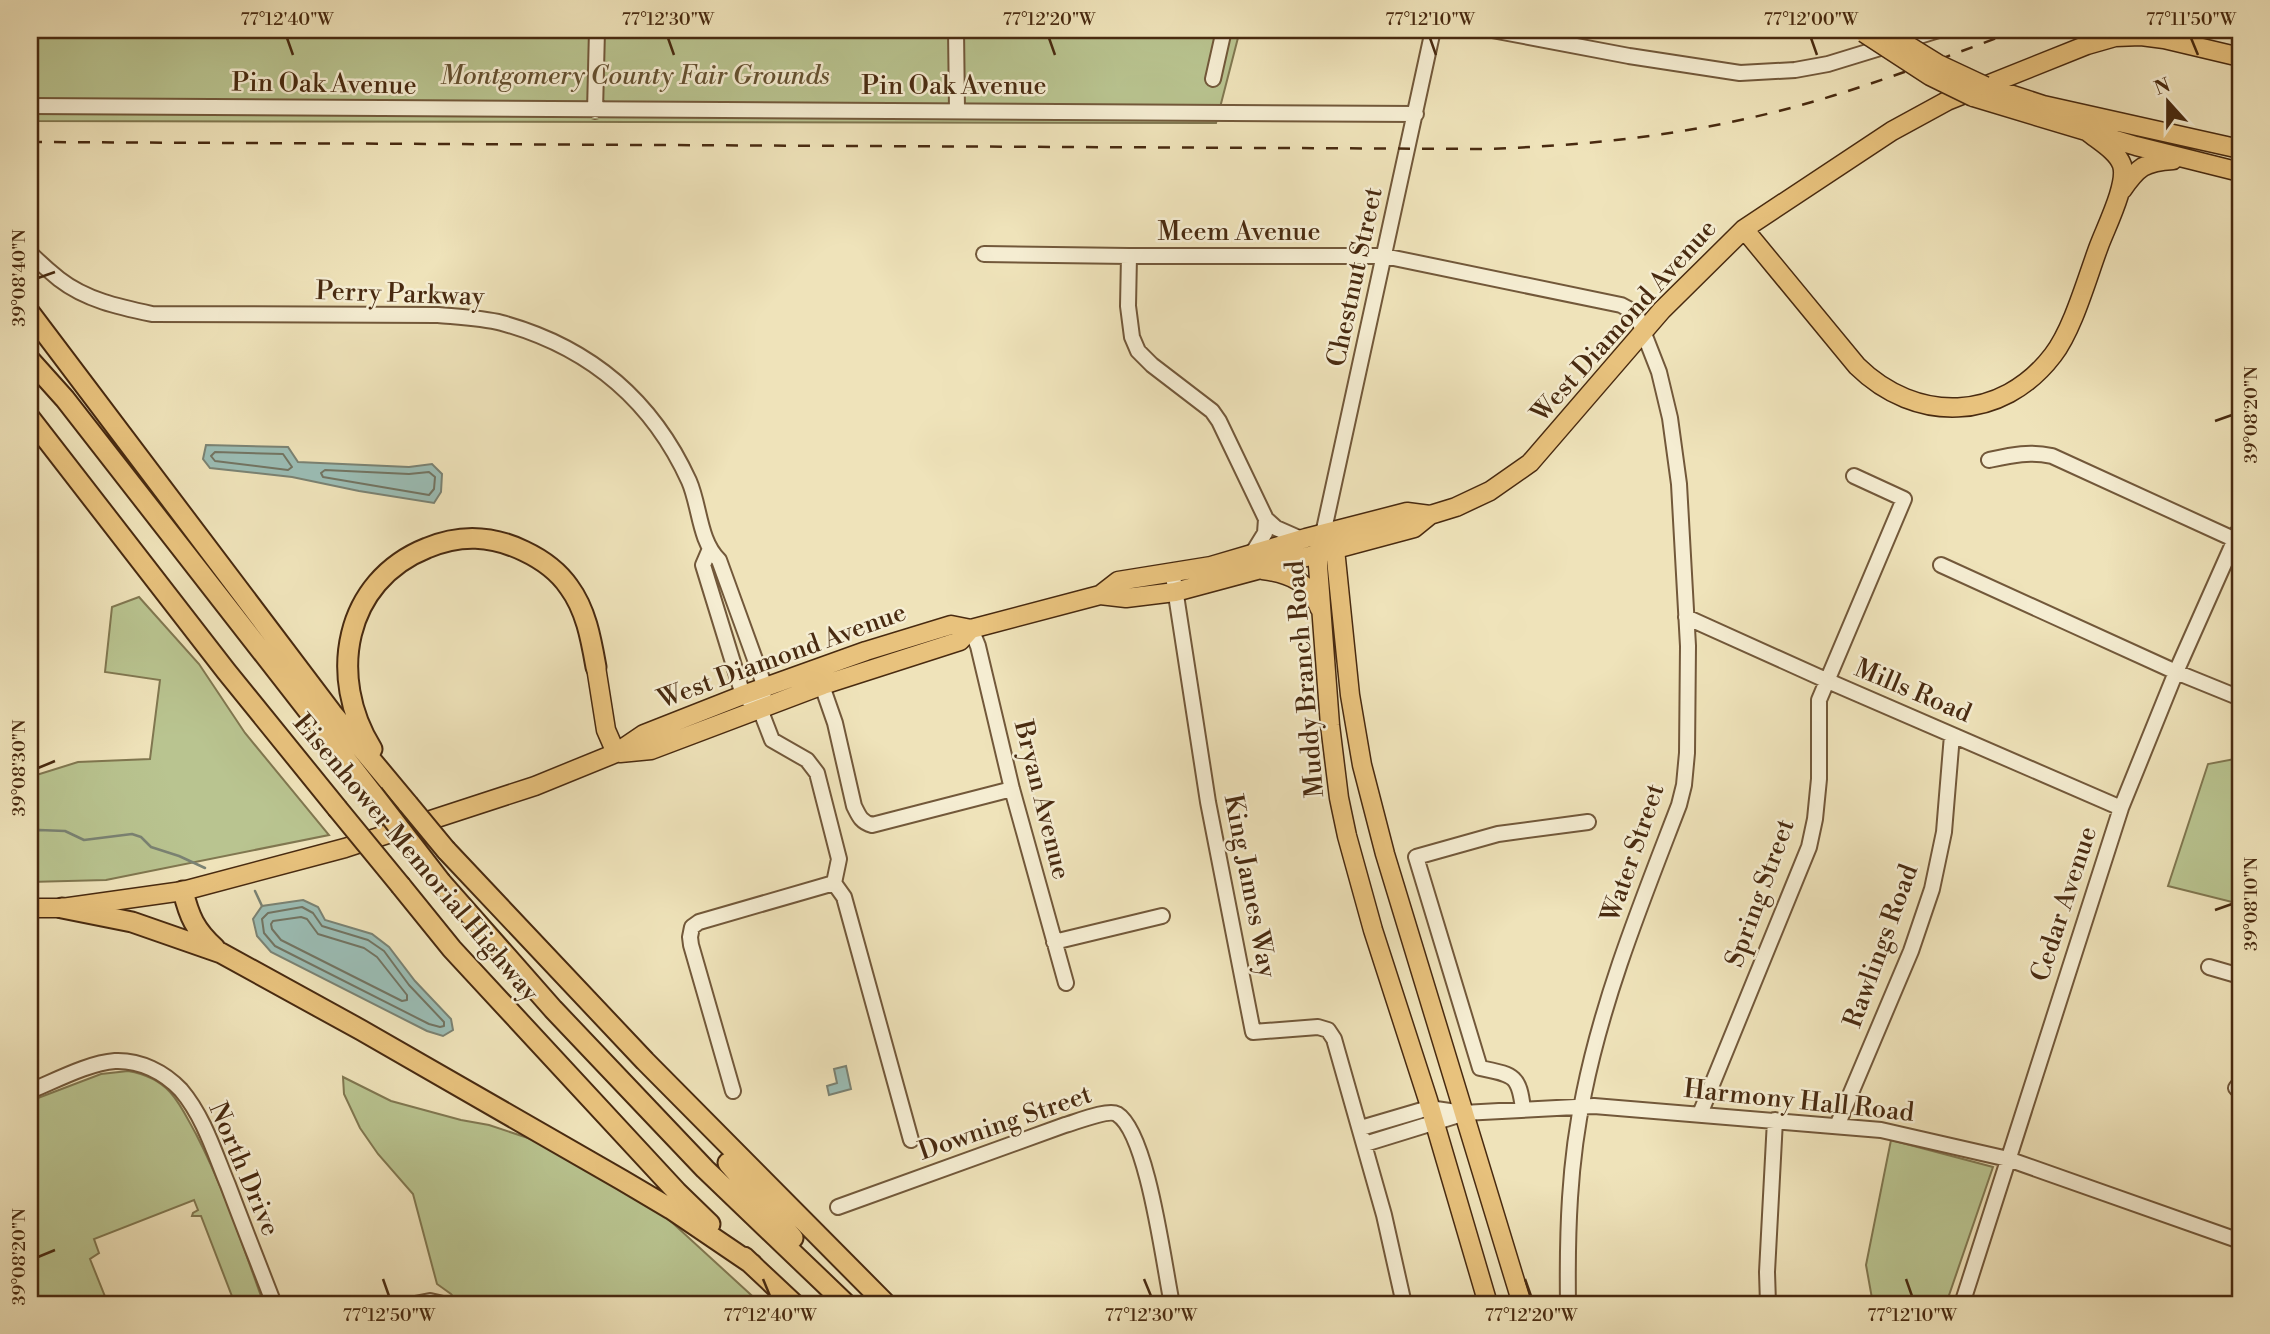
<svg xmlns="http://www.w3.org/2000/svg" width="2270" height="1334" font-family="'Libre Bodoni',serif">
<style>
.green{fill:#b9c490;stroke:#807750;stroke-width:2}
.water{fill:#9bbdb5;stroke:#7a8273;stroke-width:2}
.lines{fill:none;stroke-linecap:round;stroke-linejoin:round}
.shore{stroke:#727462;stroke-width:2}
.stream{stroke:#7a8273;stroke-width:2.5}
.minor-casing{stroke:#72583a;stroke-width:18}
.major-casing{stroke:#482a10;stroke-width:21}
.highway-casing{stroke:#482a10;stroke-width:23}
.minor{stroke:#f5edd2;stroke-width:14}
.major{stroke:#e8c27d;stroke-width:18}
.highway{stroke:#e8c27d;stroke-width:19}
.rail{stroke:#482a10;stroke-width:2.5;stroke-dasharray:12 12;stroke-linecap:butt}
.major-bridge-casing{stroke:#482a10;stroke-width:21;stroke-linecap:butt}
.highway-bridge-casing{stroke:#482a10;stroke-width:23;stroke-linecap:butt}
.major-bridge{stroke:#e8c27d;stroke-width:18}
.highway-bridge{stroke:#e8c27d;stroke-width:19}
.ticks{fill:none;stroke:#482a10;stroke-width:2.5}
.labels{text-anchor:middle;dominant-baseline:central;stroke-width:5;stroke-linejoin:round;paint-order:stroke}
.park-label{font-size:26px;font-style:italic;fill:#645030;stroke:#f5edd2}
.street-label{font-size:26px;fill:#482a10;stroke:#f5edd2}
.neatline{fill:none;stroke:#482a10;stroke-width:2.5}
.ticks-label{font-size:18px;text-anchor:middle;fill:#482a10}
</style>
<rect width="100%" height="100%" fill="#efe3ba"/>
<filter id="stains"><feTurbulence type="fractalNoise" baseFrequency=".00286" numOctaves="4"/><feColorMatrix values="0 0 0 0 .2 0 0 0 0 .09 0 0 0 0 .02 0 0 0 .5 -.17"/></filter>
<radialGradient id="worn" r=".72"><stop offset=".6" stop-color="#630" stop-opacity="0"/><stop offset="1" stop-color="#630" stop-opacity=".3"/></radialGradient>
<path class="green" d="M30,30H1240L1216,123L30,121Z
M139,597L199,664L245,733L329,835L106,880L30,882V777L78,762L150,759L160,680L105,672L112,607Z
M2240,758V904L2168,886L2208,764Z
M128,1071C145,1074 159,1080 170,1092C181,1104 188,1120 196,1134C224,1188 243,1247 264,1304H235L201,1216H192L193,1213L198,1210L194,1200L94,1239L99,1253L90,1259L108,1304H30V1101L101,1074Z
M343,1077L391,1101L461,1120L489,1125L537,1141L665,1216L761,1304H459L451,1294L437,1284L413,1194L378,1154L360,1128L344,1094Z
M1891,1140L1993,1167L1946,1304H1873L1866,1265Z"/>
<path class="water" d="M206,445L288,447L298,462L409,467L432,464L442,474L441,492L434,503L359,491L292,477L210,468L203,459Z
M303,900L318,907L325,920L372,934L389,947L415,981L451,1019L453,1030L443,1036L427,1031L271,952L257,936L253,919L262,906Z
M846,1066L851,1089L829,1095L827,1086L837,1083L834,1069Z"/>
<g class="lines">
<path class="shore" d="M215,452L283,454L292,467L288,470L215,461L211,456Z
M325,470L409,474L429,472L435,477L434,489L429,495L323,477L321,473Z
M302,907L313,913L322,926L368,940L384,951L409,985L444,1022V1026L440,1027L429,1024L275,946L264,933L262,919L268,913Z
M301,917L307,919L318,934L364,948L377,957L407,995V1000L402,1001L281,940L272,929L271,924L273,921Z"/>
<path class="stream" d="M30,834L39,830L65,831L84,840L132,834L141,837L151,847L179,856L205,868
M255,891L262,906"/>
<g class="minor-casing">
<path id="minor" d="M956,30L957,110
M1492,30L1629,56L1740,73L1795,70L1828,64L1939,30
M1213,79L1224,30
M30,106C492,110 954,110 1416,114
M595,111L597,30
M30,253C39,262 49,271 59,279C86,300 119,307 152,314L438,315C460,317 482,318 502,323C589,347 652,400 689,481C700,506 699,541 719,560L765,687L760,709
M984,254L1129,256H1384L1621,305L1636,313L1659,372L1670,418L1679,484L1688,646L1687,753L1684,785L1679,805C1643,899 1604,994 1584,1093C1569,1162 1567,1233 1568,1304
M1129,256L1128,306L1132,337L1138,351L1152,365L1212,411L1219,421L1266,519L1276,528L1301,539
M1989,460C2012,455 2029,451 2052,456L2240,542
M1323,534L1433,30
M709,551L703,565L743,695L760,709L772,740L807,760L817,773L839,859L834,883L699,922L692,927L690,937L691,945L733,1091
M1252,554L1265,533L1266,519
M1941,565L2176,672L2240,698
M1174,582L1208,802L1253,1032L1318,1027L1328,1030L1334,1039L1384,1215L1404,1304
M1686,617L1828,681L2121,808
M971,629L978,646L1012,789L1066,983
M819,677L835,723L854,806C859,816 861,822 872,825L1012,789
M834,883L844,897L911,1140
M1054,942L1162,916
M2209,967L2240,976
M2236,1088L2240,1083
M30,1091C55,1081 88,1063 115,1061C140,1060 164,1072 181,1090C204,1117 215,1154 228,1185C243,1225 259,1265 274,1304
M1523,1109C1519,1074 1513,1075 1480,1068L1416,857L1498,834L1588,822
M1700,1114L1809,847L1815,819L1819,779V700L1904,499L1854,476
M1837,1126L1911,951L1932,889L1944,832L1952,735
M1361,1128L1429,1108L1463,1113L1594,1106L1881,1130L2008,1159L2240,1241
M1365,1144L1462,1114
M838,1207L1065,1125C1076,1122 1108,1109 1117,1114C1148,1133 1164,1267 1172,1304
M415,1304L430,1301L443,1304
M1768,1304L1767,1272L1775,1120
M1962,1304L2121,808L2176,672L2240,528"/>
</g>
<g class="major-casing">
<path id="major" d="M1985,86L2043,105L2240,149
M1973,97L2136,146L2240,172
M2122,190C2138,167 2144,162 2173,160
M1744,229L1857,366C1916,424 2002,422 2053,355C2073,329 2087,278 2099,246C2106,227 2128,184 2122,165C2117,151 2099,141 2088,132
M1330,542L1335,549L1350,695L1362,765L1385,854L1522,1304
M1320,544L1318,554V566L1330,725L1339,798L1347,836L1373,930L1428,1100L1488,1304
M1263,570C1291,574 1309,582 1320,609
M1100,595L1118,581L1211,566L1306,538L1407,512L1430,515L1456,507L1490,491L1530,463L1662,310L1744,229L1892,131L1947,101L2087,45L2115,37L2141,36L2164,39L2240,57
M596,667L606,730L616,753
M620,753L651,750L823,685L960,641L971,629
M30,908H62L183,891L345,848L535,786L616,753L644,734L743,695L866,651L951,625L971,629L1100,595L1126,598L1175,592L1414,528L1430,515"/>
</g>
<g class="highway-casing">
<path id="highway" d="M30,313L332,713L408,804
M30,360L65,399L373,794
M30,418L226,671L337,808
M372,749C327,677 344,581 427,548C460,534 491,535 524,551C541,559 558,571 569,587C586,610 591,639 596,667
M446,850L645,1061L886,1304
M441,882L553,1009L705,1169L846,1304
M401,886L452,949L677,1192L710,1224
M183,891C189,916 195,930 215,948
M62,908L132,922L221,953L361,1030L622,1180L671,1209L752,1264
M728,1163L793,1238
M744,1257L794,1304"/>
</g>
<use href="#minor" class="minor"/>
<use href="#major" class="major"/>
<use href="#highway" class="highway"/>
<path class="rail" d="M30,142L1484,149C1582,146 1679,136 1775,112C1858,91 1938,60 2018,30"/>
<g class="major-bridge-casing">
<path id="major-bridge" d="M1883,30L1938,64L1985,86
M1864,33L1930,76L1973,97"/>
</g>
<g class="highway-bridge-casing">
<path id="highway-bridge" d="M373,794L441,882
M408,804L446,850
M337,808L401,886"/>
</g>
<use href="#major-bridge" class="major-bridge"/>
<use href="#highway-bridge" class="highway-bridge"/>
</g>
<path class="ticks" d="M287,38L293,55M668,38L674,55M1049,38L1055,55M1430,38L1436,55M1811,38L1817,55M2191,38L2198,55M38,278L55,272M2215,421L2232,415M38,768L55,761M2215,910L2232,904M38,1257L55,1250M383,1279L389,1296M763,1279L770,1296M1144,1279L1151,1296M1525,1279L1531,1296M1906,1279L1912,1296"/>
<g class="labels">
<g class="park-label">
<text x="635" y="76">Montgomery County Fair Grounds</text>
</g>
<g class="street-label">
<text transform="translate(324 84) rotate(1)">Pin Oak Avenue</text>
<text x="954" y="86">Pin Oak Avenue</text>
<text x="1239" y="232">Meem Avenue</text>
<text transform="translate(1355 277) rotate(-78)">Chestnut Street</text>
<text transform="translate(400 294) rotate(2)">Perry Parkway</text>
<text transform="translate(1624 321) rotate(-48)">West Diamond Avenue</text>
<text transform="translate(782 656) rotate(-20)">West Diamond Avenue</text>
<text transform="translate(1305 679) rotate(-95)">Muddy Branch Road</text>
<text transform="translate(1913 691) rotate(23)">Mills Road</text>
<text transform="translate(1042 800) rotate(76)">Bryan Avenue</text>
<text transform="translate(1633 853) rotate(-71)">Water Street</text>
<text transform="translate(416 858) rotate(50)">Eisenhower Memorial Highway</text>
<text transform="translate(1250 886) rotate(79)">King James Way</text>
<text transform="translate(1760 893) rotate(-70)">Spring Street</text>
<text transform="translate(2064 904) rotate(-72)">Cedar Avenue</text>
<text transform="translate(1881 946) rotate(-70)">Rawlings Road</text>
<text transform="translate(1799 1101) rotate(6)">Harmony Hall Road</text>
<text transform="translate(1005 1123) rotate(-19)">Downing Street</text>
<text transform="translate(244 1169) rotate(67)">North Drive</text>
</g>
</g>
<rect width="2270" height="1334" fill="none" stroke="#efe3ba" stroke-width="77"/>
<g transform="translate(2168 102) rotate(339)" stroke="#f5edd2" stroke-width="5" paint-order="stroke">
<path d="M0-5L12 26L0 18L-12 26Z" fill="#482a10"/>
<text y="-10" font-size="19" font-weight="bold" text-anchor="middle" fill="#482a10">N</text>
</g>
<rect x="38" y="38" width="2194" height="1258" class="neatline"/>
<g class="ticks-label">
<text x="287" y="25">77°12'40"W</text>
<text x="668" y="25">77°12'30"W</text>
<text x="1049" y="25">77°12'20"W</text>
<text x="1430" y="25">77°12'10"W</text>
<text x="1811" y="25">77°12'00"W</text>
<text x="2191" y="25">77°11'50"W</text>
<text transform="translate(19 278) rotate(-90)" y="6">39°08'40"N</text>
<text transform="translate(2251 415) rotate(-90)" y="6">39°08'20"N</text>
<text transform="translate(19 768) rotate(-90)" y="6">39°08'30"N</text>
<text transform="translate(2251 904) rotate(-90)" y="6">39°08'10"N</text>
<text transform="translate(19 1257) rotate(-90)" y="6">39°08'20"N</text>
<text x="389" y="1321">77°12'50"W</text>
<text x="770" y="1321">77°12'40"W</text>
<text x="1151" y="1321">77°12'30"W</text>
<text x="1531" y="1321">77°12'20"W</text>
<text x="1912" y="1321">77°12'10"W</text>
</g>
<rect width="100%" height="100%" filter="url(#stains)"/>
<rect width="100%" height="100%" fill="url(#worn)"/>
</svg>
